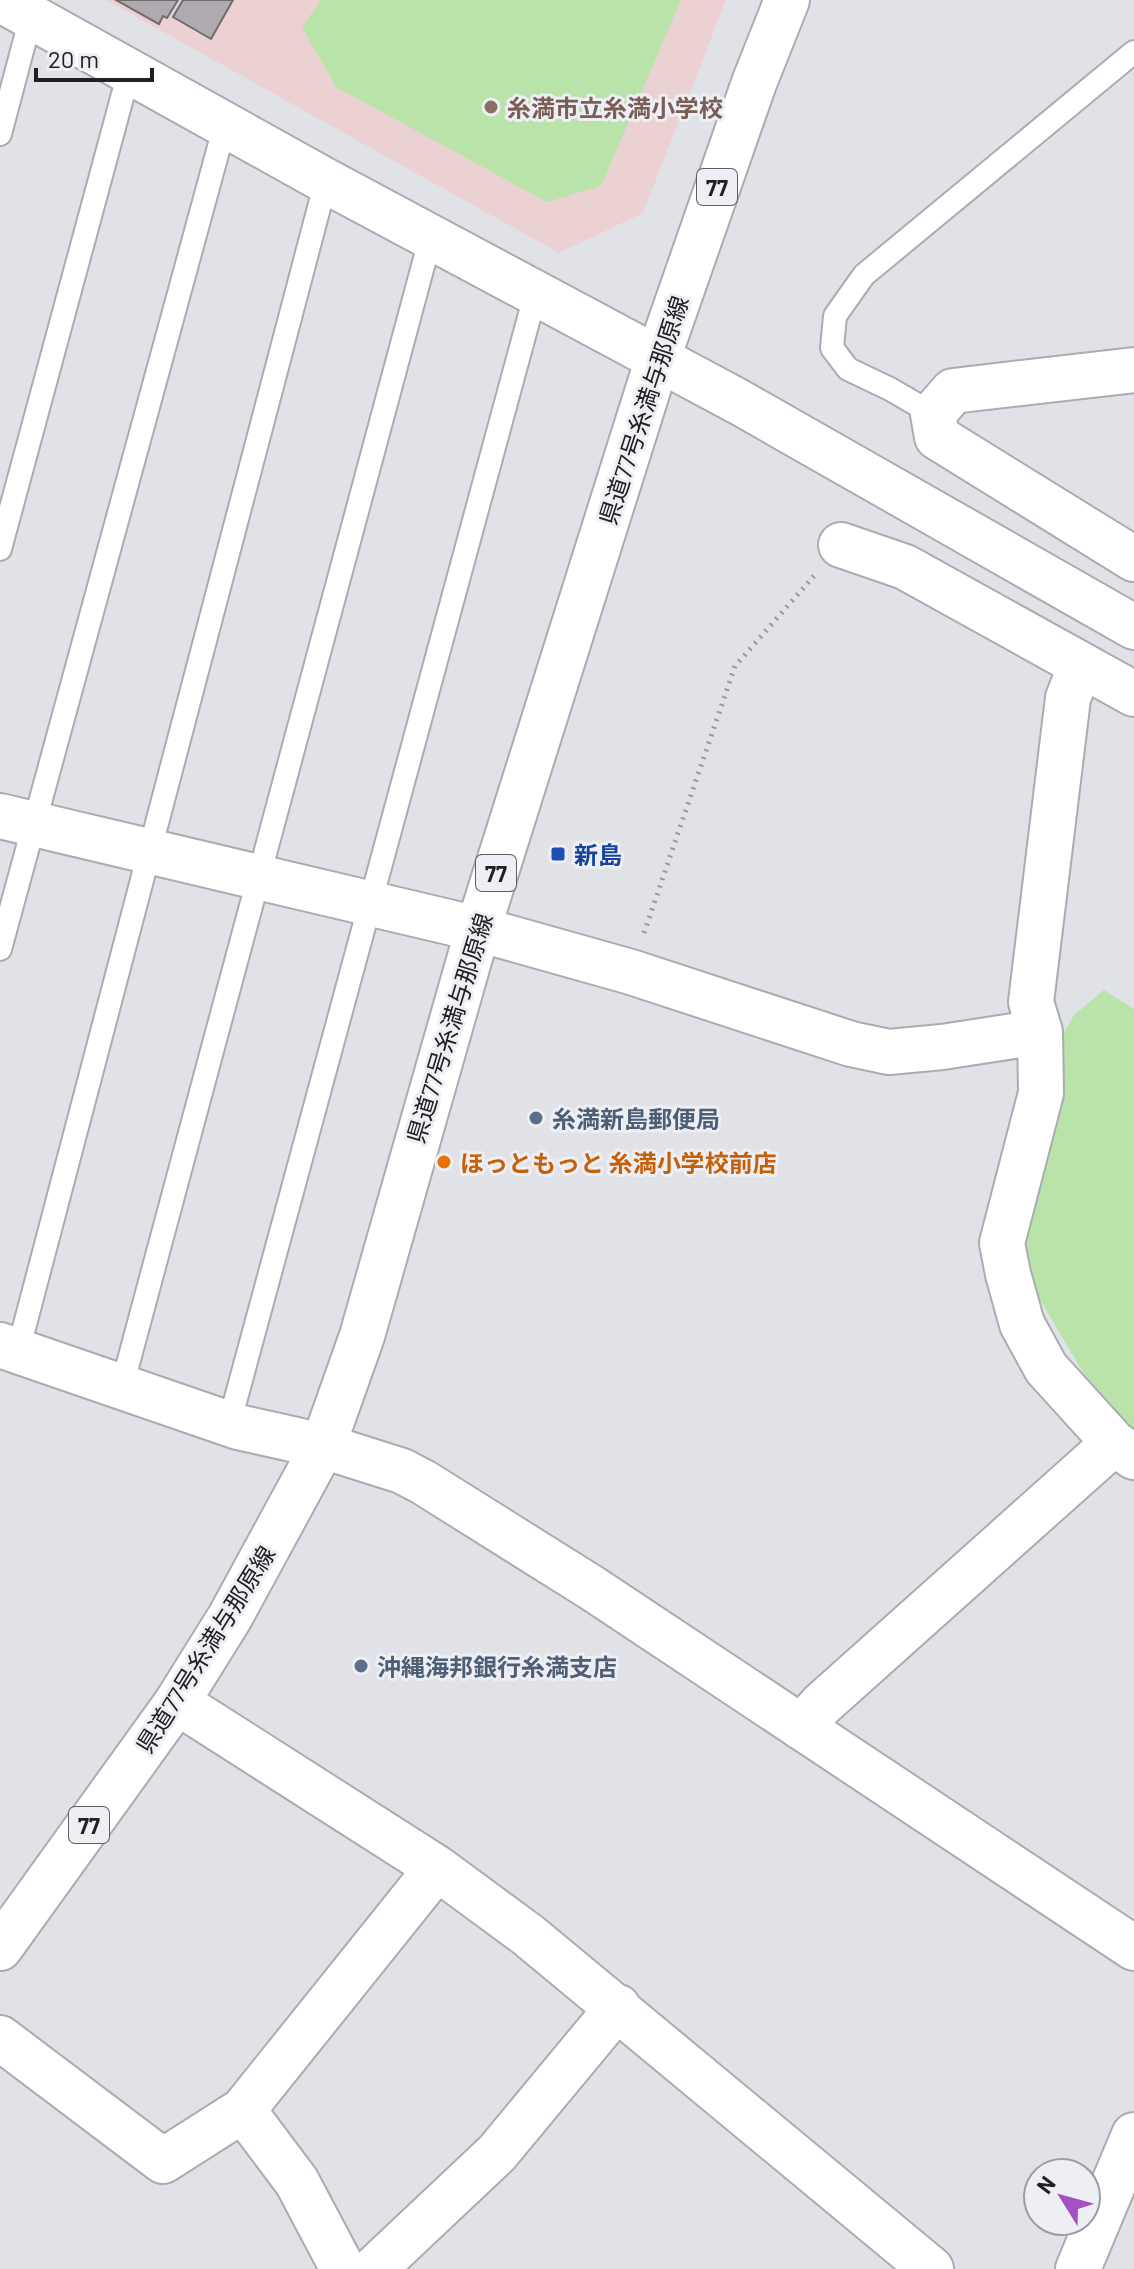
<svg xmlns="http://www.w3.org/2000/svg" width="1134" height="2269" font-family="Barlow,'Noto Sans JP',sans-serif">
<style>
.education{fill:#ecd1d3}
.green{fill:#b9e3a8}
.building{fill:#aeaaaf;stroke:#6f6b6f;stroke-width:2}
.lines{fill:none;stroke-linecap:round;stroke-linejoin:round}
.service-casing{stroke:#aaacb2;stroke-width:26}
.minor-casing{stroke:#aaacb2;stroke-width:48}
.tertiary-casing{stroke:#aaacb2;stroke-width:48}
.primary-casing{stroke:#aaacb2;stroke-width:48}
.path{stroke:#999a9f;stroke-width:5;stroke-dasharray:2 6;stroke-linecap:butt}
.service{stroke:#fff;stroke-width:22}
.minor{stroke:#fff;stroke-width:44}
.tertiary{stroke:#fff;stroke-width:44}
.primary{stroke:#fff;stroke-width:44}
.education-dot{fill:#8d6e63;stroke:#edeff5;stroke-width:3}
.transit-dot{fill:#1a4fb4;stroke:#edeff5;stroke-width:3}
.service-dot{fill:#5c6f8a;stroke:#edeff5;stroke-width:3}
.food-dot{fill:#e8710a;stroke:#edeff5;stroke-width:3}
.labels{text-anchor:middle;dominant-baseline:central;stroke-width:6;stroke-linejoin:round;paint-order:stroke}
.shield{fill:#edeff5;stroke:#5e5f62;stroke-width:2}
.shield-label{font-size:22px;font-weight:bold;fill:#202123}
.education-label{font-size:24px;font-weight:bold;fill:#785e54;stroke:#edeff5;text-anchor:start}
.street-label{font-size:24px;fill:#202123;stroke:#edeff5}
.transit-label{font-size:24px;font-weight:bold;fill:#164399;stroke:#edeff5;text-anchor:start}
.service-label{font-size:24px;font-weight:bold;fill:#4e5e75;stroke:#edeff5;text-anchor:start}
.food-label{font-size:24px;font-weight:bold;fill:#c56008;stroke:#edeff5;text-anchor:start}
</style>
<rect width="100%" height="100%" fill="#e0e2e8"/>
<path class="education" d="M106,0H726L643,213L559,253Z"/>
<path class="green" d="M321,0H681L601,186L547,202L336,87L302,27Z
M1104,990L1134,1009V1428L1130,1432L1083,1372L1036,1293L1018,1217L1058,1043L1074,1015Z"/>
<path class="building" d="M116,0H178L167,18L163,16L159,24Z
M183,0H233L211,39L173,17Z"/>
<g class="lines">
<g class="service-casing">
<path id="service" d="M0,134L31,17
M933,414L890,389L848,369L832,348L835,316L864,275L1134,52
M0,549L129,72
M0,949L225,125
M18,1351L326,181
M122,1386L431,236
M229,1424L536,292"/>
</g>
<g class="minor-casing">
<path id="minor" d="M1134,370L953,391L933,414L937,437L1134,559
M841,545L905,567L1134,694
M0,816L478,929L631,972L851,1044L889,1052L942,1047L1040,1032L1031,1002L1068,698L1081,665
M1040,1032L1041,1093L1002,1243L1008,1274L1022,1324L1046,1368L1114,1443L1134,1457
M0,1345L238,1427L323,1446
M177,1702L437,1868L528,1935L931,2269
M801,1727L822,1704L1114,1443
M0,2038L163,2161L243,2110L297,2182L343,2269
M243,2110L437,1868
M374,2269L497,2153L618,2007
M1078,2269L1134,2135"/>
</g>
<g class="tertiary-casing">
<path id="tertiary" d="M1,0L326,181L739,402L1134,627
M323,1446L402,1471L423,1482L592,1588L1134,1948"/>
</g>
<g class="primary-casing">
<path id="primary" d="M0,1948L177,1702L230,1617L323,1446L362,1336L478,929L658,358L754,83L787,0"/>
</g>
<path class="path" d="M644,933L735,666L814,576"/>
<use href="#service" class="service"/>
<use href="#minor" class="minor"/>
<use href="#tertiary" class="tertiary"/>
<use href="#primary" class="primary"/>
</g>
<circle class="education-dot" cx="491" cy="107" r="8"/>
<rect class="transit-dot" x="550" y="846" width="16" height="16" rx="4"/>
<g class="service-dot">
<circle cx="536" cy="1118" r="8"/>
<circle cx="361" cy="1666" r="8"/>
</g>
<circle class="food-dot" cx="444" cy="1162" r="8"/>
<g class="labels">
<g class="shield">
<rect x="697" y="169" width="40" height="36" rx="6"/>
<rect x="476" y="855" width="40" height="36" rx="6"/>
<rect x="69" y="1807" width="40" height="36" rx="6"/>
</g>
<g class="shield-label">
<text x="717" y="187">77</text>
<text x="496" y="873">77</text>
<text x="89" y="1825">77</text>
</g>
<g class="education-label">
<text x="507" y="107">糸満市立糸満小学校</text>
</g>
<g class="street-label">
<text transform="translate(643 410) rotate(-72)">県道77号糸満与那原線</text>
<text transform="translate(449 1028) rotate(-73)">県道77号糸満与那原線</text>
<text transform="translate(205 1649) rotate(-58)">県道77号糸満与那原線</text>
</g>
<g class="transit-label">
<text x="574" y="854">新島</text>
</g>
<g class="service-label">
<text x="552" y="1118">糸満新島郵便局</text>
<text x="377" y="1666">沖縄海邦銀行糸満支店</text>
</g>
<g class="food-label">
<text x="460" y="1162">ほっともっと 糸満小学校前店</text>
</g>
</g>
<g transform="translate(1062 2197) rotate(307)"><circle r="38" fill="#edeff5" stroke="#9b9da1" stroke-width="2"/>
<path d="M0-6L14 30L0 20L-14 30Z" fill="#a452c2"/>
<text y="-12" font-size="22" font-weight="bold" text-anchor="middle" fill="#202123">N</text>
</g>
<path d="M36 68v12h116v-12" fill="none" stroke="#202123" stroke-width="4"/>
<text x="48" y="68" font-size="24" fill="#202123" stroke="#edeff5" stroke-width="6" paint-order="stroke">20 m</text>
</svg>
